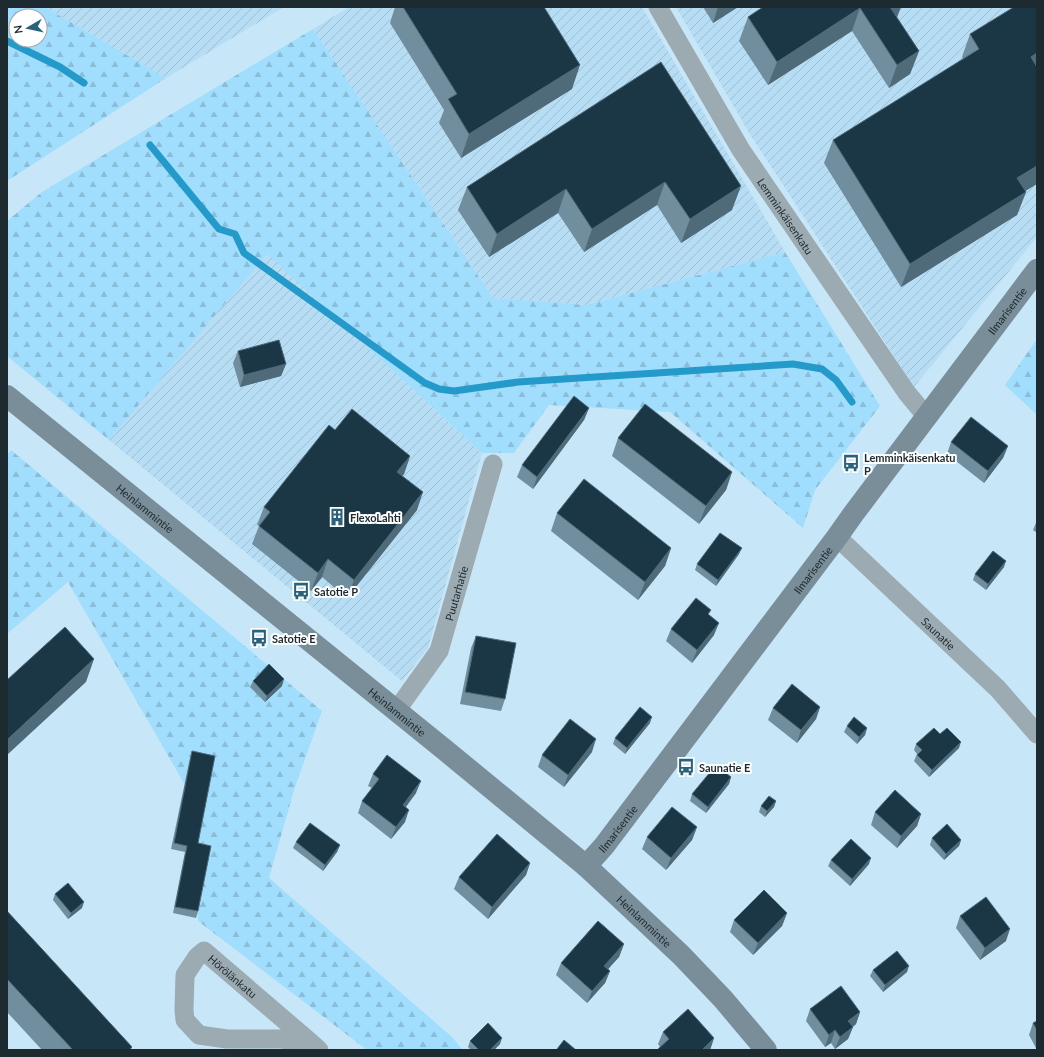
<svg xmlns="http://www.w3.org/2000/svg" width="1044" height="1057" font-family="Lato,sans-serif">
<style>
.industrial{fill:url(#industrial-furrows)}
.forest{fill:url(#forest-firs);fill-rule:evenodd}
.lines{fill:none;stroke-linecap:round;stroke-linejoin:round}
.stream{stroke:#239aca;stroke-width:7}
.street{stroke:#9caab1;stroke-width:19}
.secondary{stroke:#7a8e99;stroke-width:22}
.wall{fill:#718e9e}
.shaded-wall{fill:#4f6b7a}
.building{fill:#1b3644;stroke:#4f6b7a}
.labels{text-anchor:middle;dominant-baseline:central;stroke-width:4;stroke-linejoin:round;paint-order:stroke}
.street-label{font-size:11px;fill:#1d2a30;stroke:#fff}
.poi-label{font-size:11px;font-weight:bold;fill:#1d2a30;stroke:#fff;text-anchor:start}
</style>
<defs>
<pattern id="industrial-furrows" width="10" height="10" patternUnits="userSpaceOnUse"><rect width="10" height="10" fill="#b6ddf3"/><path d="M-1 1l2-2M0 10L10 0M9 11l2-2" fill="none" stroke="#9cbed1"/></pattern>
<pattern id="forest-firs" width="22" height="20" patternUnits="userSpaceOnUse"><rect width="22" height="20" fill="#a1ddfc"/><path d="M5 1l3.5 6h-7zM16 11l3.5 6h-7z" fill="#8abed8"/></pattern>
</defs>
<rect width="100%" height="100%" fill="#c7e7f8"/>
<path class="industrial" d="M45,7H284L166,78Z
M349,7H642L785,252L586,305L493,298L313,29Z
M676,7H1037V237L914,387L748,131Z
M267,253L482,453L428,648L402,681L109,440Z"/>
<path class="forest" d="M7,7H45L166,78L7,181ZM16,16H40V40H16Z
M313,29L493,298L586,305L785,252L880,406L815,490L803,528L670,412L549,405L514,453H482L267,254L109,440L7,356V221L42,192Z
M1037,339V415L1005,385Z
M11,450L322,711L294,790L269,878L452,1037L463,1050H367L198,921L185,785L68,582L7,634V455Z"/>
<g class="lines">
<path class="stream" d="M7,41L60,67L84,83
M150,145L219,229L235,234L244,253L425,383L439,389L454,391L518,382L793,364L822,369L836,380L852,402"/>
<g class="street">
<path id="s1" d="M658,7L741,150L907,393L926,416"/>
<path id="s2" d="M837,537L998,689L1037,734"/>
<path id="s3" d="M396,711L439,651L493,464"/>
<path id="s4" d="M310,1042L281,1039H227L199,1035L185,1020L184,1010L185,975L197,957L204,951L310,1042L319,1050"/>
</g>
<g class="secondary">
<path id="s5" d="M7,396L445,750L586,866L681,955L723,999L766,1050"/>
<path id="s6" d="M586,866L604,846L837,537L854,513L1037,270"/>
</g>
</g>
<path class="wall" d="M395,7H544L572,89L461,158L439,123L444,110L390,23Z
M703,7H738L713,23Z
M763,7H901L897,18L919,51L910,74L889,88L852,31L768,85L739,41L748,17Z
M1014,7L1026,192L1017,215L901,287L824,163L833,140L963,59L962,57L970,34Z
M661,62L732,210L681,243L657,205L584,252L558,213L489,257L458,210L467,187Z
M238,351L286,364L281,376L240,387L233,363Z
M589,408L584,420L533,489L517,477L522,465Z
M335,430L410,456L404,474L402,476L417,510L347,598L322,577L311,591L252,544L259,526L257,525L264,507Z
M618,438L732,472L726,490L699,524L612,456Z
M951,442L1008,446L1003,458L984,483L947,454Z
M557,513L671,548L665,566L638,600L551,531Z
M1037,520V533L1033,530Z
M739,554L716,586L695,570L697,564Z
M1004,567L986,590L973,580L975,574Z
M709,615L714,635L692,663L666,641L671,629Z
M476,636L505,699L501,711L460,704L471,648Z
M253,681L282,686L265,702L250,687Z
M820,707L816,719L797,743L768,720L773,708Z
M650,723L625,754L613,744L615,738Z
M847,726L867,728L865,735L857,744L844,732Z
M940,734L959,748L929,777L914,761L917,754L914,750L916,744Z
M192,751L198,843V911L196,918L173,913L185,852L171,849L190,758Z
M592,752L564,787L538,767L542,755Z
M373,774L416,793L406,807L405,822L391,839L358,813L362,801L372,788L368,786Z
M731,777L729,784L706,813L690,801L692,794Z
M776,801L774,807L765,817L759,812L761,806Z
M875,812L921,814L917,826L897,848L871,825Z
M697,827L692,840L666,870L642,849L647,837Z
M932,838L961,840L959,846L944,860L930,845Z
M296,842L340,845L337,852L323,871L293,848Z
M831,860L869,864L850,886L828,866Z
M530,863L526,875L488,919L454,889L459,877Z
M55,894L82,908L68,919L53,900Z
M7,911L132,1047L131,1050H42L7,1012Z
M787,913L782,926L753,955L730,932L734,920Z
M960,916L1006,941L980,960L956,928Z
M624,944L619,957L608,969L610,971L605,983L587,1003L556,975L561,963Z
M873,970L907,972L883,992L870,976Z
M810,1009L860,1012L856,1024L853,1027L848,1039L835,1049L831,1043L825,1047L806,1021Z
M1037,1021V1050L1029,1035L1033,1023Z
M663,1032L714,1038L710,1050H657L660,1047L658,1044Z
M470,1041L500,1044L494,1050H471L468,1047Z"/>
<path class="shaded-wall" d="M718,7H738L713,23Z
M890,7H901L895,21Z
M860,8L852,31L768,85L777,62Z
M919,51L910,74L889,88L897,65Z
M1037,53V71L1031,57Z
M580,65L572,89L461,158L469,134Z
M1037,166V184L1009,201L1017,178Z
M665,182L657,205L584,252L592,229Z
M741,186L732,210L681,243L690,219Z
M566,189L558,213L489,257L497,234Z
M1026,192L1017,215L901,287L910,264Z
M286,364L281,376L240,387L244,375Z
M589,408L584,420L533,489L537,477Z
M1008,446L1003,458L984,483L988,471Z
M410,456L404,474L391,490L397,472Z
M732,472L726,490L699,524L706,506Z
M423,492L417,510L347,598L354,580Z
M671,548L665,566L638,600L645,582Z
M742,548L739,554L716,586L718,580Z
M328,559L322,577L311,591L318,573Z
M1006,561L1004,567L986,590L988,584Z
M719,623L714,635L692,663L697,650Z
M94,659L86,682L7,755V740Z
M284,679L282,686L265,702L267,696Z
M820,707L816,719L797,743L801,730Z
M652,717L650,723L625,754L627,748Z
M867,728L865,735L857,744L859,737Z
M596,739L592,752L564,787L568,775Z
M961,742L959,748L929,777L932,770Z
M731,777L729,784L706,813L708,807Z
M421,781L416,793L398,817L403,805Z
M776,801L774,807L765,817L767,811Z
M409,810L405,822L391,839L396,827Z
M921,814L917,826L897,848L901,836Z
M697,827L692,840L666,870L671,858Z
M961,840L959,846L944,860L946,854Z
M340,845L337,852L323,871L325,865Z
M871,858L869,864L850,886L852,879Z
M530,863L526,875L488,919L492,907Z
M84,902L82,908L68,919L71,913Z
M787,913L782,926L753,955L758,943Z
M1010,929L1006,941L980,960L985,948Z
M624,944L619,957L600,978L604,966Z
M909,966L907,972L883,992L885,985Z
M610,971L605,983L587,1003L592,991Z
M860,1012L856,1024L844,1033L848,1021Z
M853,1027L848,1039L835,1049L840,1037Z
M835,1030L831,1043L825,1047L829,1035Z
M502,1038L500,1044L494,1050H490Z
M714,1038L710,1050H702Z"/>
<path class="building" d="M403,7H544L580,65L469,134L448,99L457,94Z
M763,7H890L919,51L897,65L860,8L777,62L748,17Z
M1014,7H1037V53L1031,57L1037,67V166L1017,178L1026,192L910,264L833,140L979,49L970,34Z
M661,62L741,186L690,219L665,182L592,229L566,189L497,234L467,187Z
M279,340L286,364L244,375L238,351Z
M574,396L589,408L537,477L522,465Z
M645,404L732,472L706,506L618,438Z
M352,409L410,456L397,472L423,492L354,580L328,559L318,573L259,526L270,512L264,507L329,425L335,430Z
M971,417L1008,446L988,471L951,442Z
M584,479L671,548L645,582L557,513Z
M720,533L742,548L718,580L697,564Z
M993,551L1006,561L988,584L975,574Z
M696,598L711,610L708,614L719,623L697,650L671,629Z
M65,627L94,659L7,740V680Z
M476,636L516,643L505,699L465,692Z
M269,664L284,679L267,696L253,681Z
M792,684L820,707L801,730L773,708Z
M640,707L652,717L627,748L615,738Z
M854,717L867,728L859,737L847,726Z
M570,719L596,739L568,775L542,755Z
M934,728L940,734L947,728L961,742L932,770L917,755L922,750L916,744Z
M192,751L215,756L198,843L211,846L198,911L175,907L187,846L174,843Z
M387,755L421,781L403,805L409,810L396,827L362,801L379,779L373,774Z
M716,765L731,777L708,807L692,794Z
M895,790L921,814L901,836L875,812Z
M769,796L776,801L767,811L761,806Z
M672,807L697,827L671,858L647,837Z
M310,823L340,845L325,865L296,842Z
M947,824L961,840L946,854L932,838Z
M497,834L530,863L492,907L459,877Z
M851,839L871,858L852,879L831,860Z
M68,883L84,902L71,913L55,894Z
M764,890L787,913L758,943L734,920Z
M986,897L1010,929L985,948L960,916Z
M7,911L132,1047L129,1050H73L7,979Z
M598,921L624,944L604,966L610,971L592,991L561,963Z
M897,951L909,966L885,985L873,970Z
M841,986L860,1012L848,1021L853,1027L840,1037L835,1030L829,1035L810,1009Z
M688,1009L714,1038L702,1050H657L669,1039L663,1032Z
M1037,1021V1030L1033,1023Z
M488,1023L502,1038L490,1050H479L470,1041Z
M564,1040L576,1050H558L557,1049Z"/>
<defs>
<g id="bus-bare" transform="scale(1.38)"><path d="M-5-6H5V4H4V6H2V4H-2V6H-4V4H-5ZM-3.5-4V0h7V-4ZM-3.5 1.2v1.5H-2V1.2ZM2 1.2v1.5H3.5V1.2Z" fill="#2a627c" stroke="#fff" stroke-width="2.5" paint-order="stroke"/></g>
<g id="building-bare" transform="scale(1.38)"><path d="M-4-6H4V6H1V3H-1V6H-4ZM-2.5-4.3h1.7v1.8h-1.7ZM.8-4.3h1.7v1.8H.8ZM-2.5-1h1.7V.8h-1.7ZM.8-1h1.7V.8H.8Z" fill="#2a627c" stroke="#fff" stroke-width="2.5" paint-order="stroke"/></g>
</defs>
<g fill-rule="evenodd">
<use href="#bus-bare" x="851" y="463"/>
<use href="#building-bare" x="337" y="517"/>
<use href="#bus-bare" x="301" y="591"/>
<use href="#bus-bare" x="259" y="638"/>
<use href="#bus-bare" x="686" y="767"/>
</g>
<g class="labels">
<g class="street-label">
<text stroke="none"><textPath href="#s1" startOffset="245">Lemminkäisenkatu</textPath></text>
<text stroke="none"><textPath href="#s6" startOffset="697">Ilmarisentie</textPath></text>
<text stroke="none"><textPath href="#s5" startOffset="178">Heinlammintie</textPath></text>
<text stroke="none"><textPath href="#s6" startOffset="373">Ilmarisentie</textPath></text>
<text stroke="none"><textPath href="#s3" startOffset="134">Puutarhatie</textPath></text>
<text stroke="none"><textPath href="#s2" startOffset="140">Saunatie</textPath></text>
<text stroke="none"><textPath href="#s5" startOffset="502">Heinlammintie</textPath></text>
<text stroke="none"><textPath href="#s6" startOffset="49">Ilmarisentie</textPath></text>
<text stroke="none"><textPath href="#s5" startOffset="826">Heinlammintie</textPath></text>
<text stroke="none"><textPath href="#s4" startOffset="246">Hörölänkatu</textPath></text>
</g>
<g class="poi-label">
<text x="864" y="457">Lemminkäisenkatu<tspan x="864" dy="13">P</tspan></text>
<text x="350" y="517">FlexoLahti</text>
<text x="314" y="591">Satotie P</text>
<text x="272" y="638">Satotie E</text>
<text x="699" y="767">Saunatie E</text>
</g>
</g>
<rect width="1044" height="1057" fill="none" stroke="#1d2a30" stroke-width="16"/>
<g transform="translate(28 28) rotate(261)"><circle r="19" fill="#ffffff" stroke="#a5aaac"/>
<path d="M0-3L7 15L0 10L-7 15Z" fill="#2a627c"/>
<text y="-6" font-size="11" font-weight="bold" text-anchor="middle" fill="#1d2a30">N</text>
</g>
</svg>
